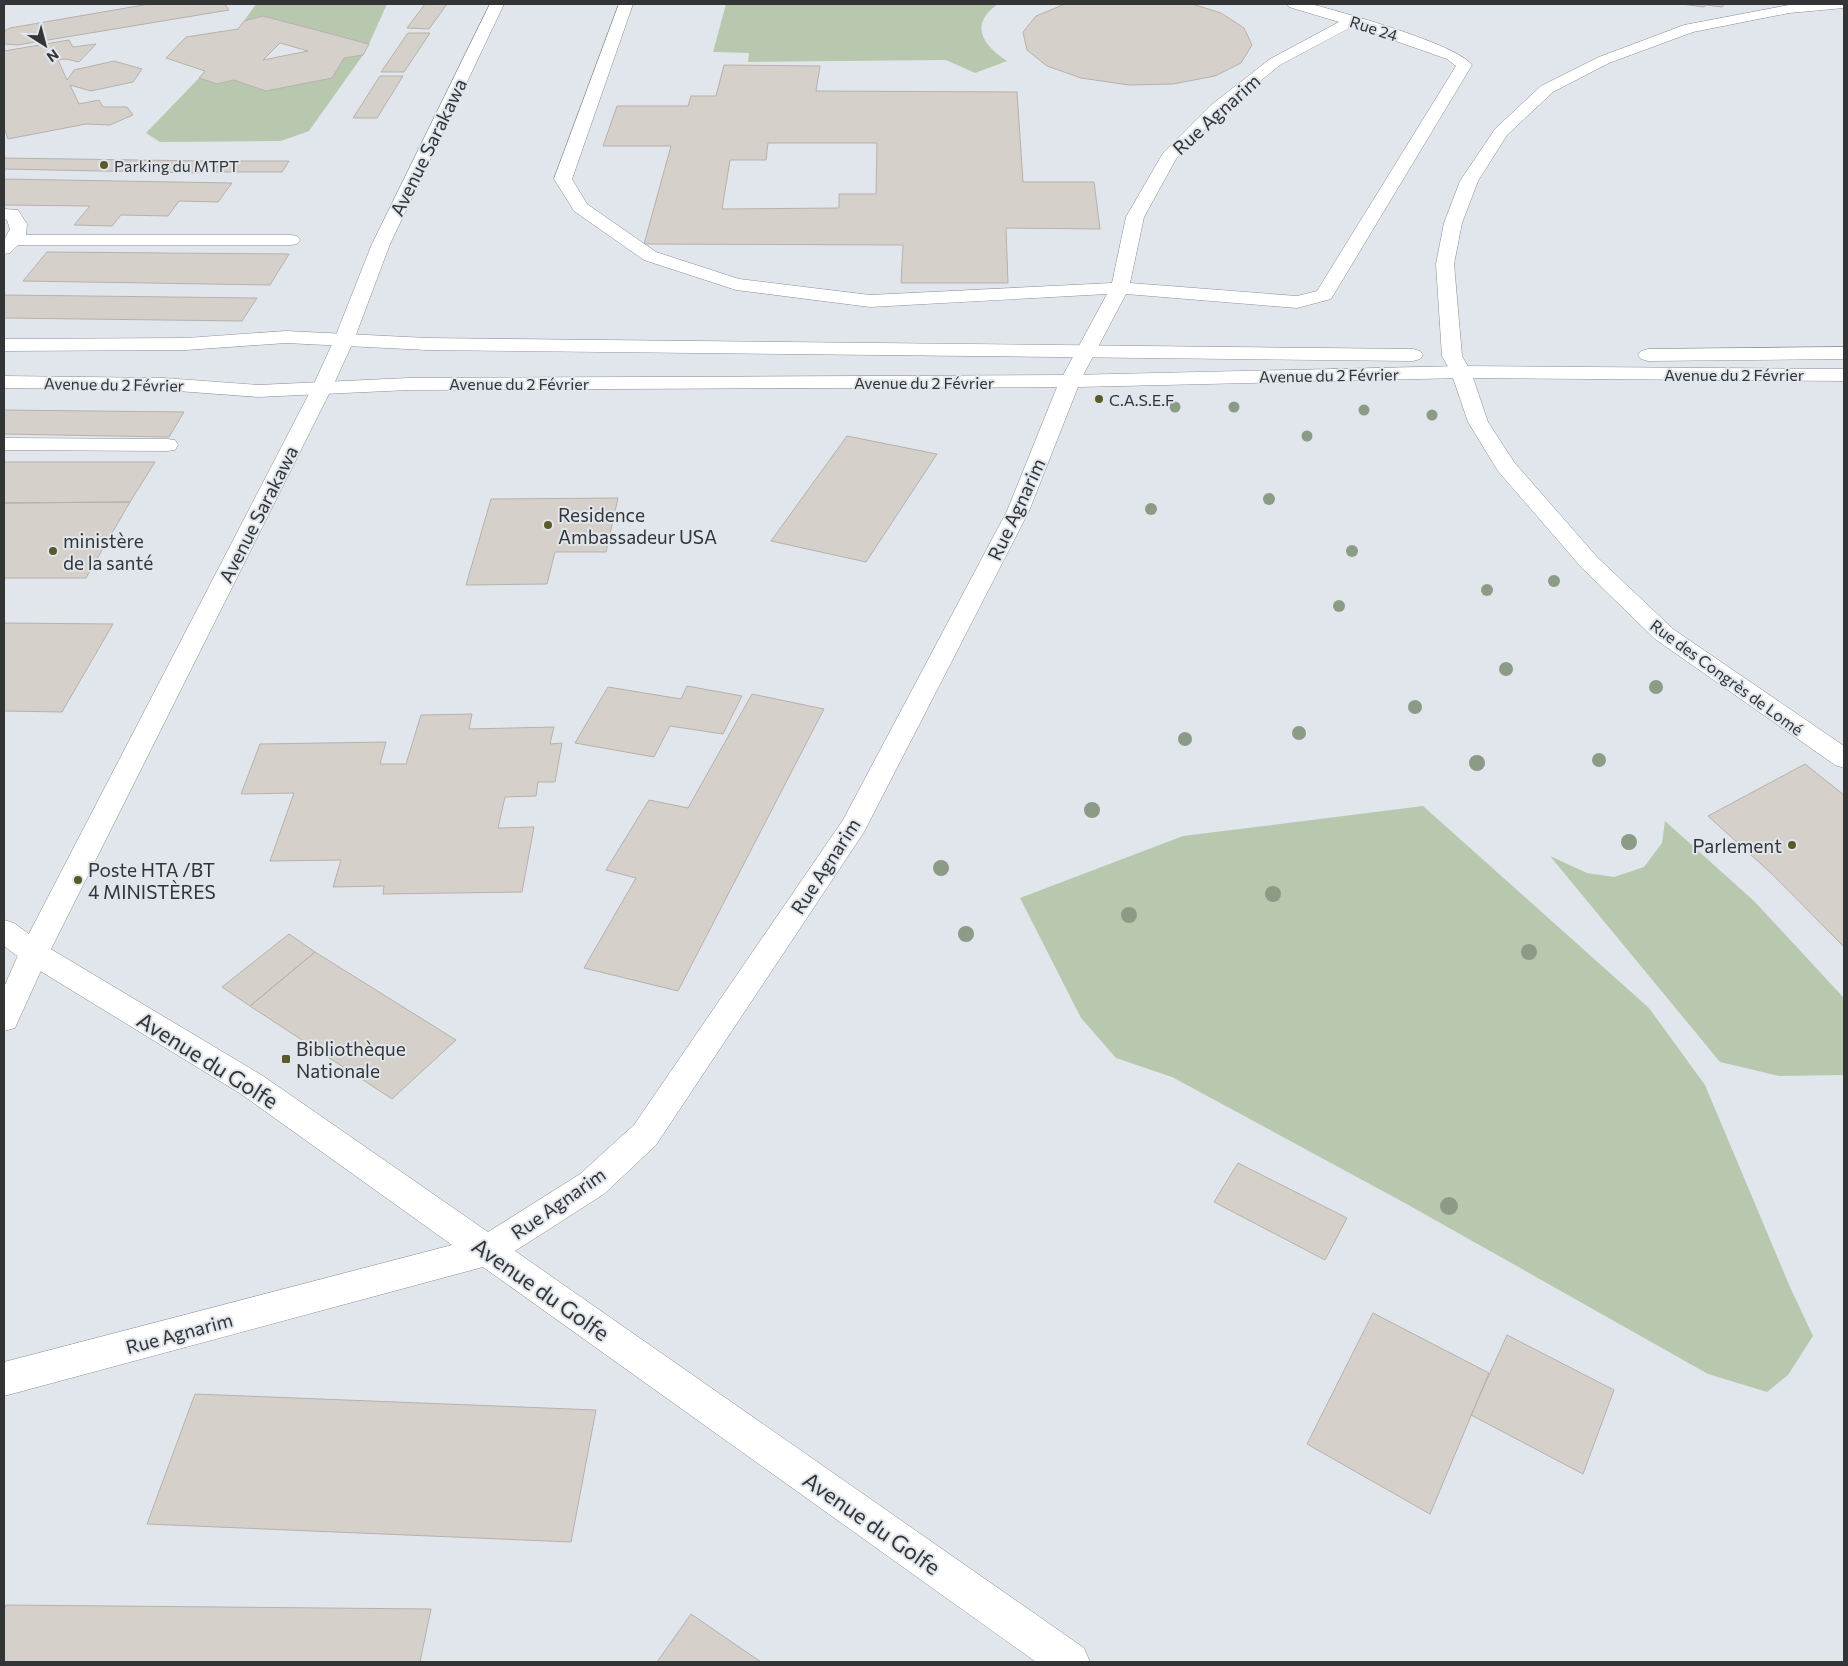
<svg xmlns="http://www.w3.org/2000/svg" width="1848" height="1666" font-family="Commissioner,sans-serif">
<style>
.green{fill:#b8c8af}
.building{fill:#d6d0cb;stroke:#b7b1ac;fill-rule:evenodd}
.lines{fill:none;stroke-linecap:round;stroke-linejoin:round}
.service-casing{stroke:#898e93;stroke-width:1}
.minor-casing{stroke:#898e93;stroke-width:1}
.tertiary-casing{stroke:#898e93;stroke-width:1}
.service{fill:#fff;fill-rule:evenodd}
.minor{fill:#fff;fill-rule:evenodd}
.tertiary{fill:#fff;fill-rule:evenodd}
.tree{fill:#8b9b86}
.poi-dot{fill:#585a27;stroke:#e1e6ec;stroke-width:2}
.labels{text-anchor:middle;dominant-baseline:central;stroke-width:4;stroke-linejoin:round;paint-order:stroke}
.far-street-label{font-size:16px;fill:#323436;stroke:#e1e6ec}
.far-poi-label{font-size:16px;fill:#323436;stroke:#e1e6ec;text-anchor:start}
.street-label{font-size:19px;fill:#323436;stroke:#e1e6ec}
.poi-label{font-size:19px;fill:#323436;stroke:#e1e6ec;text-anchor:start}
.near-street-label{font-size:22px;fill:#323436;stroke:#e1e6ec}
</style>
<rect width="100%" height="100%" fill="#e1e6ec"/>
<path class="green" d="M256,4H387L369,44L263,16L244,21Z
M726,4H998C969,24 982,45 1007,61L975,73L946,60L748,62L749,53L713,52Z
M363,55L309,131L281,141L160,142L146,133L199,78L217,84L234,80L266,91L332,78L344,58Z
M1423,806L1649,1008L1705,1085L1790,1287L1813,1336L1788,1375L1767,1392L1708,1374L1403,1202L1172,1077L1116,1058L1081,1018L1020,898L1183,836Z
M1665,821L1754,901L1844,998V1075L1779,1076L1720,1062L1550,856L1587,873L1614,877L1644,867L1662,843Z"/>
<path class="building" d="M149,4H225L229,10L18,45L4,44V31L10,28Z
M425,4H447L429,29L407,28Z
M1065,4H1192L1221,13L1244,28L1252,45L1241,63L1215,76L1173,84L1129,85L1081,78L1047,66L1027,50L1023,32L1036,16Z
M1681,4H1725L1722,7L1706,5L1704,7Z
M263,16L369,44L363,55L344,58L332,78L266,91L234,80L217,84L199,78L205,71L166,58L186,37L238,29L244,21ZM280,43L308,51L263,60Z
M408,33H430L404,72H381Z
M69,40L73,47L96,44L79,62L66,59L58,60L67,80L74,70L114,61L142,69L133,82L91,91L70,85L79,104L99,100L103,107H127L133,115L110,125L86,124L8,139L4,127V51Z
M724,65L820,66L816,91L1017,92L1023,182H1094L1100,229L1006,228L1008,283H901L903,245L644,244L671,146H603L617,106H688L691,96H716ZM768,143H877L876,194H839V208L722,209L730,160H766Z
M380,76H403L377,118H353Z
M4,158L207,161L198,173L4,169Z
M221,161H289L282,172H213Z
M4,179L232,183L218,202L179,201L168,216L121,215L112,226L74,225L90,206L4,205Z
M47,252L289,254L270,285L23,281Z
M4,295L257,298L242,321L4,318Z
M4,410L184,412L169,437L4,434Z
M847,436L937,454L866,562L771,541Z
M4,462H155L130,502L4,503Z
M618,498L606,552H555L547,584L466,585L491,499Z
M130,502L86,578H4V503Z
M4,623L113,624L62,712L4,711Z
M687,686L742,696L723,734L670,726L654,757L575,743L608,687L681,699Z
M752,694L824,709L678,991L584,968L636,878L606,870L649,800L688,808Z
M472,714L469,729L554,727L550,744L562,743L555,782H538L536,796L505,797L498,828L534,827L522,892L383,894L384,886L333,887L341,860L270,861L294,793L241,794L260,744L386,742L380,764H406L421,715Z
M1805,764L1844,795V947L1772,874L1708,816Z
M289,934L315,952L250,1006L222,987Z
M315,952L456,1040L392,1099L250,1006Z
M1238,1163L1347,1218L1325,1260L1214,1202Z
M1373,1313L1489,1373L1430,1514L1307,1444Z
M1507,1335L1614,1390L1583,1474L1471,1415Z
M195,1394L596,1410L571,1542L147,1524Z
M6,1605L431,1609L420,1662H4V1610Z
M691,1614L761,1662H657Z"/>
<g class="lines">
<g class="service-casing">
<path id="service" d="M619,4H633L572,179L587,204L656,252L739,279L870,295L1112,283L1126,217L1163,153L1211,105L1270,59L1339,22L1289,7L1287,4C1294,4 1303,3 1310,4C1339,11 1457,44 1472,65L1331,299L1297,308L1126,294L1080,381L1077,385L1070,387L1063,385L1060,381L1107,294L870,307L736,290L644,260L574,211L554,179ZM1353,26L1447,59L1456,66L1317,291L1297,296L1130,283L1144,217L1176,159L1223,111L1280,65Z
M1844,4V8L1789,13L1693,32L1609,63L1553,92L1507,135L1478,181L1462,223L1454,264L1462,356L1471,372L1488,422L1514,462L1597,557L1673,629L1844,746V768L1835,765L1655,639L1581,567L1498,471L1468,422L1451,372L1442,356L1436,264L1444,223L1460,181L1495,129L1541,86L1599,57L1684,25L1789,5Z
M4,209L18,210L27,224L26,235H291L297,236L300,240L297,244L291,245H18L10,253L4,254V240L10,229L7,220L4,219Z
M4,438L167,439L175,440L178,445L175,450L167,451L4,450Z"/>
</g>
<g class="minor-casing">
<path id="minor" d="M286,331L427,338L1413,349L1420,351L1423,355L1420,359L1413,361L427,350L286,343L186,350L4,351V339L186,338Z
M1844,347V359L1648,361L1641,359L1638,355L1641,351L1648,349Z
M1461,366L1844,369V381L1461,378L1078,387L1029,511L864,832L656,1145L604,1194L515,1251L1084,1648L1090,1662H1036L483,1267L4,1396V1362L452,1245L241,1094L24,961L4,946V920L14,923L44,945L263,1076L488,1232L580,1174L634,1125L843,820L1007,511L1057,387L409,390L258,397L164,390L4,388V376L164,378L258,385L409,378L1070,375Z"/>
</g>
<g class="tertiary-casing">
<path id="tertiary" d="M490,4H504L390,244L354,340L332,388L49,953L19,1019L15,1028L4,1031V987L19,953L312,388L334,340L372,244Z"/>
</g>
<use href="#service" class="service"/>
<use href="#minor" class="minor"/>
<use href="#tertiary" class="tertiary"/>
</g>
<g class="tree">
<circle cx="1175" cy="407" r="5.5"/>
<circle cx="1234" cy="407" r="5.5"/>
<circle cx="1364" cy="410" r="5.5"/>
<circle cx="1432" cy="415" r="5.5"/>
<circle cx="1307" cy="436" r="5.5"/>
<circle cx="1269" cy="499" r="6"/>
<circle cx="1151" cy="509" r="6"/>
<circle cx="1352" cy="551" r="6"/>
<circle cx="1554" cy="581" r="6"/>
<circle cx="1487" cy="590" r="6"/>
<circle cx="1339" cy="606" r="6"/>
<circle cx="1506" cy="669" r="7"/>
<circle cx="1656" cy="687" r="7"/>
<circle cx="1415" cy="707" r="7"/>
<circle cx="1299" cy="733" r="7"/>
<circle cx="1185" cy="739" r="7"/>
<circle cx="1599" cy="760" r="7"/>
<circle cx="1477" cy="763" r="8"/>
<circle cx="1092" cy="810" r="8"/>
<circle cx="1629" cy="842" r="8"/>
<circle cx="941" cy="868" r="8"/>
<circle cx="1273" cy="894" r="8"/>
<circle cx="1129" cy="915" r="8"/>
<circle cx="966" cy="934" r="8"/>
<circle cx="1529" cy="952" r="8"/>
<circle cx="1449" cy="1206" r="9"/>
</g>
<g class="poi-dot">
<circle cx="104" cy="165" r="5"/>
<circle cx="1099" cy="399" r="5"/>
<circle cx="548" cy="525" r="5"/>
<circle cx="53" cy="551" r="5"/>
<circle cx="1792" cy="845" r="5"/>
<circle cx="78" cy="880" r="5"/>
<rect x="281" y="1054" width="10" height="10" rx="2.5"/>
</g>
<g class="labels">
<g class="far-street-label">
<text transform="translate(1374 28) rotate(18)">Rue 24</text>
<text x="1734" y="374">Avenue du 2 Février</text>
<text transform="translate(1329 375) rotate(-1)">Avenue du 2 Février</text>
<text x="924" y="382">Avenue du 2 Février</text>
<text x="519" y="383">Avenue du 2 Février</text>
<text transform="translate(114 384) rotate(1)">Avenue du 2 Février</text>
<text transform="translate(1727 677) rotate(36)">Rue des Congrès de Lomé</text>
</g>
<g class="far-poi-label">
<text x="114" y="165">Parking du MTPT</text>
<text x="1109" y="399">C.A.S.E.F</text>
</g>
<g class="street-label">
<text transform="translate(1216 114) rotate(-42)">Rue Agnarim</text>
<text transform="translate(428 147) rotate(-64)">Avenue Sarakawa</text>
<text transform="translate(1016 509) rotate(-65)">Rue Agnarim</text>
<text transform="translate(258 514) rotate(-63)">Avenue Sarakawa</text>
<text transform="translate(825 866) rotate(-57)">Rue Agnarim</text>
<text transform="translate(558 1203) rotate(-35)">Rue Agnarim</text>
<text transform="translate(179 1333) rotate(-15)">Rue Agnarim</text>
</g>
<g class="poi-label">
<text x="558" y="514">Residence<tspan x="558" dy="22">Ambassadeur USA</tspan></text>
<text x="63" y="540">ministère<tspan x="63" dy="22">de la santé</tspan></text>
<text x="1782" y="845" text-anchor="end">Parlement</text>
<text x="88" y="869">Poste HTA /BT<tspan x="88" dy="22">4 MINISTÈRES</tspan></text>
<text x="296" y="1048">Bibliothèque<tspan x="296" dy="22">Nationale</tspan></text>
</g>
<g class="near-street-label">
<text transform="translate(208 1060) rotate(32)">Avenue du Golfe</text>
<text transform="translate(541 1289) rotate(35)">Avenue du Golfe</text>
<text transform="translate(872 1523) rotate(35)">Avenue du Golfe</text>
</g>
</g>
<rect width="1848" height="1666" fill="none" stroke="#323436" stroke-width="10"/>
<g transform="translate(45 45) rotate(144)" stroke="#e1e6ec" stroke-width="4" paint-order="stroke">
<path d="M0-4L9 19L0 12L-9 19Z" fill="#323436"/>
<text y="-8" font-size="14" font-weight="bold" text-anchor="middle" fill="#323436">N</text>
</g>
</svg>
